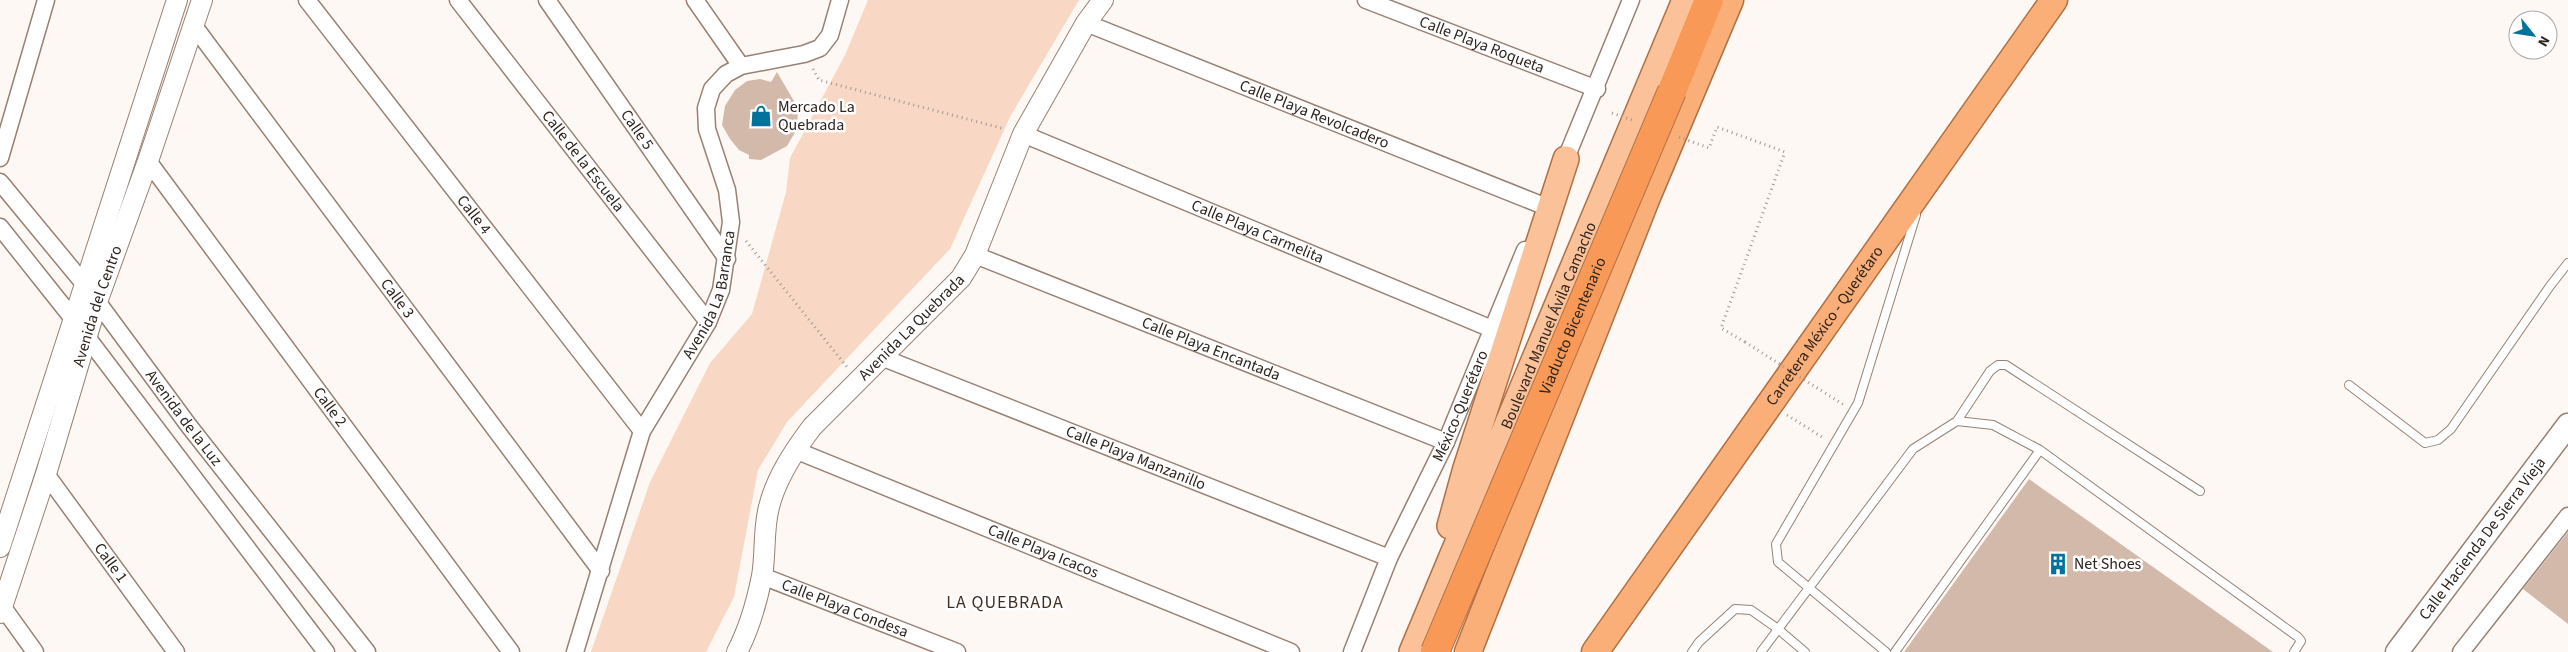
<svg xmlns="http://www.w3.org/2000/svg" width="2568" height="652" font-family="'Source Sans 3',sans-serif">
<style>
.green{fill:#f8d8c4}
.building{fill:#d2b9aa}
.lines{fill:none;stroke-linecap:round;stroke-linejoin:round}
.service-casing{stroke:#988172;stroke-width:10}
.minor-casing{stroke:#988172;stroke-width:19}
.tertiary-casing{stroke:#988172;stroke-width:22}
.secondary-casing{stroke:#988172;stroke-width:25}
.primary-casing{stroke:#b17043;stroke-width:28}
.trunk-casing{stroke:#b17043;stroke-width:29}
.motorway-casing{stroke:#b17043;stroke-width:30}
.path{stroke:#a09894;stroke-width:3;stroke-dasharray:1 4;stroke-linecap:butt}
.service{stroke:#fff;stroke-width:8}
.minor{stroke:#fff;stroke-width:16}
.tertiary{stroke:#fff;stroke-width:20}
.secondary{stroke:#fff;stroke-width:22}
.primary{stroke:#fbc29a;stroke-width:25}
.trunk{stroke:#faae78;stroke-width:26}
.motorway{stroke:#f89957;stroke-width:28}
.motorway-bridge-casing{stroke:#b17043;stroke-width:30;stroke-linecap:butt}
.path-bridge{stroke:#a09894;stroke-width:3;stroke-dasharray:1 4;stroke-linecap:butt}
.motorway-bridge{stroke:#f89957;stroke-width:28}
.labels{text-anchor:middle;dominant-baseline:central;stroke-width:5;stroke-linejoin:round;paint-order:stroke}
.street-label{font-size:16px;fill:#2e241e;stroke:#fff}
.poi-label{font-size:16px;fill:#2e241e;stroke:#fff;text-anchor:start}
.neighbourhood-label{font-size:18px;letter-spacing:1px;fill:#422f22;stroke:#fff}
</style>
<rect width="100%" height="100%" fill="#fef8f5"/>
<path class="green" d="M868,0H1079L1010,117L950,249L787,422L758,470L734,597L706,652H591L650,482L710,363L752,314L786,192L790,158L845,55Z"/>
<path class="building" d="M777,72L798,108L797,129L787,146L761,160L749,159V155L739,150L730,139L722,125L725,106L735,90L747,81L760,79L771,82Z
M2029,479L2273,652H1904Z
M2568,532V624L2523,589Z"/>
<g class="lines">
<g class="service-casing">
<path id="service" d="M2349,385L2425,443L2438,440L2451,429L2550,286L2568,263
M1957,421L1990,371L1998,365H2006L2200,491
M2040,450L2298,637L2301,641L2294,652
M1692,652L1699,642L1735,609L1751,610L1778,629L1805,652
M1761,652L1913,449L1957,421L1993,425L2040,450L1895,652
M1886,652L1778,562L1776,544L1858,403L1916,215"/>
</g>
<g class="minor-casing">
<g id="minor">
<path id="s1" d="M307,0L642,431"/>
<path id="s2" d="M458,0L708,322"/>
<path id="s3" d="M547,0L727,259"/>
<path d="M695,0L741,66"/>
<path id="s4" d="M1366,0L1597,89"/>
<path id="s5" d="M1086,23L1544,206"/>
<path id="s6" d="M194,26L601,571"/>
<path id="s7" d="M1023,134L1492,329"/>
<path d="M0,158L46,0"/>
<path id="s8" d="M148,161L511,652"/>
<path d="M1562,168L1631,0"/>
<path id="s9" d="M0,182L85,285L189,426L367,652"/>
<path d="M0,227L74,320L326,652"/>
<path id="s10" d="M975,255L1446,442"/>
<path id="s11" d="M881,357L1389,558"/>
<path id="s12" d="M795,450L1291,652"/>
<path id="s13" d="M46,474L176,652"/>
<path id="s14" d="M762,576L957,652"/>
<path d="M2,606L35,652"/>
<path id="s15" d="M575,652L642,431L708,322L721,290L731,222L727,190L707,129L706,108L712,89L726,74L741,66L804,54L820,48L830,35L840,0"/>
<path id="s16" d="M1352,652L1389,558L1446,442L1525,250"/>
<path d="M2461,652L2568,516"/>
</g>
</g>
<g class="tertiary-casing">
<g id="tertiary">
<path d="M0,547L177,0"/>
<path id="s17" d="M0,613L46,474L97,302L148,161L202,0"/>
<path id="s18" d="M737,652C749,629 757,601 762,576C766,553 763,529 769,507C776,478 794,451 812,427L961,278L975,255L1023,134L1086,23L1103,0"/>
</g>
</g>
<g class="secondary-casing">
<g id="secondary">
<path id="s19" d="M2397,652L2568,425"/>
</g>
</g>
<g class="primary-casing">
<g id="primary">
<path d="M1450,526L1466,468L1566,159"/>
<path id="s20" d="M1412,652L1685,0"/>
</g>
</g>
<g class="trunk-casing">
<g id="trunk">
<path d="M1468,652L1647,197L1730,0"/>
<path id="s21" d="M1595,652L2054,0"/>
</g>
</g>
<g class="motorway-casing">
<path id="motorway" d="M1672,91L1709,0"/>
</g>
<path class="path" d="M813,69L819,80L1005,129
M746,241L847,367
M1745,342L1721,328L1785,152
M1787,415L1822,437"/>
<use href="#service" class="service"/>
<use href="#minor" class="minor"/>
<use href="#tertiary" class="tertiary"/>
<use href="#secondary" class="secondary"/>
<use href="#primary" class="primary"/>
<use href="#trunk" class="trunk"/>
<use href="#motorway" class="motorway"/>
<g class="motorway-bridge-casing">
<g id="motorway-bridge">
<path id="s22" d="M1435,652L1672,91"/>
</g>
</g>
<path class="path-bridge" d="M1612,113L1635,121
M1679,137L1709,148L1717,127L1785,152
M1745,342L1844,405"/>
<use href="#motorway-bridge" class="motorway-bridge"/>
</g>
<defs>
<g id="shop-bare" transform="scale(1.725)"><path d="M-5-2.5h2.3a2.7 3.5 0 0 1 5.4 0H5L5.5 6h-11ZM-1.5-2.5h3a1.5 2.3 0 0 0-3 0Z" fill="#02729d" stroke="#fff" stroke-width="2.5" paint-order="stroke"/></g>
<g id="building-bare" transform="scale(1.725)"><path d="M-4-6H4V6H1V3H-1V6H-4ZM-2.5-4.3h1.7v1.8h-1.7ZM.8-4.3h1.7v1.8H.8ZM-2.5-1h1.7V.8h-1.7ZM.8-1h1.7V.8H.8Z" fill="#02729d" stroke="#fff" stroke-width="2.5" paint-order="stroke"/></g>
</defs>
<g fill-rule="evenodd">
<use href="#shop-bare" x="761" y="116"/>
<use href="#building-bare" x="2058" y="564"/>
</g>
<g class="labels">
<g class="street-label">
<text stroke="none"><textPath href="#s4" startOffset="124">Calle Playa Roqueta</textPath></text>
<text stroke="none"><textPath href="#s5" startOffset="246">Calle Playa Revolcadero</textPath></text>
<text stroke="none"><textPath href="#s3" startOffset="158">Calle 5</textPath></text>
<text stroke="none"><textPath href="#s2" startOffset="204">Calle de la Escuela</textPath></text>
<text stroke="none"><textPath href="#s1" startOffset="272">Calle 4</textPath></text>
<text stroke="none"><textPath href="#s7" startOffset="254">Calle Playa Carmelita</textPath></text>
<text stroke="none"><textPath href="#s15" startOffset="385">Avenida La Barranca</textPath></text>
<text stroke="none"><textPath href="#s6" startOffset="340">Calle 3</textPath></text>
<text stroke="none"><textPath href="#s17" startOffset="322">Avenida del Centro</textPath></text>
<text stroke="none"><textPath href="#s18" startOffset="382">Avenida La Quebrada</textPath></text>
<text stroke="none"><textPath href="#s20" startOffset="354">Boulevard Manuel Ávila Camacho</textPath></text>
<text stroke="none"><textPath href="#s21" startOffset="399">Carretera México - Querétaro</textPath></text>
<text stroke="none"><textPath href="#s22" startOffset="354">Viaducto Bicentenario</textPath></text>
<text stroke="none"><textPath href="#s10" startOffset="254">Calle Playa Encantada</textPath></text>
<text stroke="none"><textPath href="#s16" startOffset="269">México-Querétaro</textPath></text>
<text stroke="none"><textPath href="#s8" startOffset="306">Calle 2</textPath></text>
<text stroke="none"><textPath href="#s9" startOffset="299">Avenida de la Luz</textPath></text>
<text stroke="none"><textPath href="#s11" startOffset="274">Calle Playa Manzanillo</textPath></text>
<text stroke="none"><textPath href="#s19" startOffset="142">Calle Hacienda De Sierra Vieja</textPath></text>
<text stroke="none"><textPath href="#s12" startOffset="268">Calle Playa Icacos</textPath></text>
<text stroke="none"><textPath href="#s13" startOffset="110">Calle 1</textPath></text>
<text stroke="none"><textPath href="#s14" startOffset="89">Calle Playa Condesa</textPath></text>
</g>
<g class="poi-label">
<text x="778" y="107">Mercado La<tspan x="778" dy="18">Quebrada</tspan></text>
<text x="2074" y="564">Net Shoes</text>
</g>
<g class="neighbourhood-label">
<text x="1005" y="602">LA QUEBRADA</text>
</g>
</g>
<g transform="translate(2533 35) rotate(120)"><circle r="24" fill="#ffffff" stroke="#aba7a5"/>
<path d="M0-4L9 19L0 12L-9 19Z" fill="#02729d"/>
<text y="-8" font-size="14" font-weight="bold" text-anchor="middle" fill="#2e241e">N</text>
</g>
</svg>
